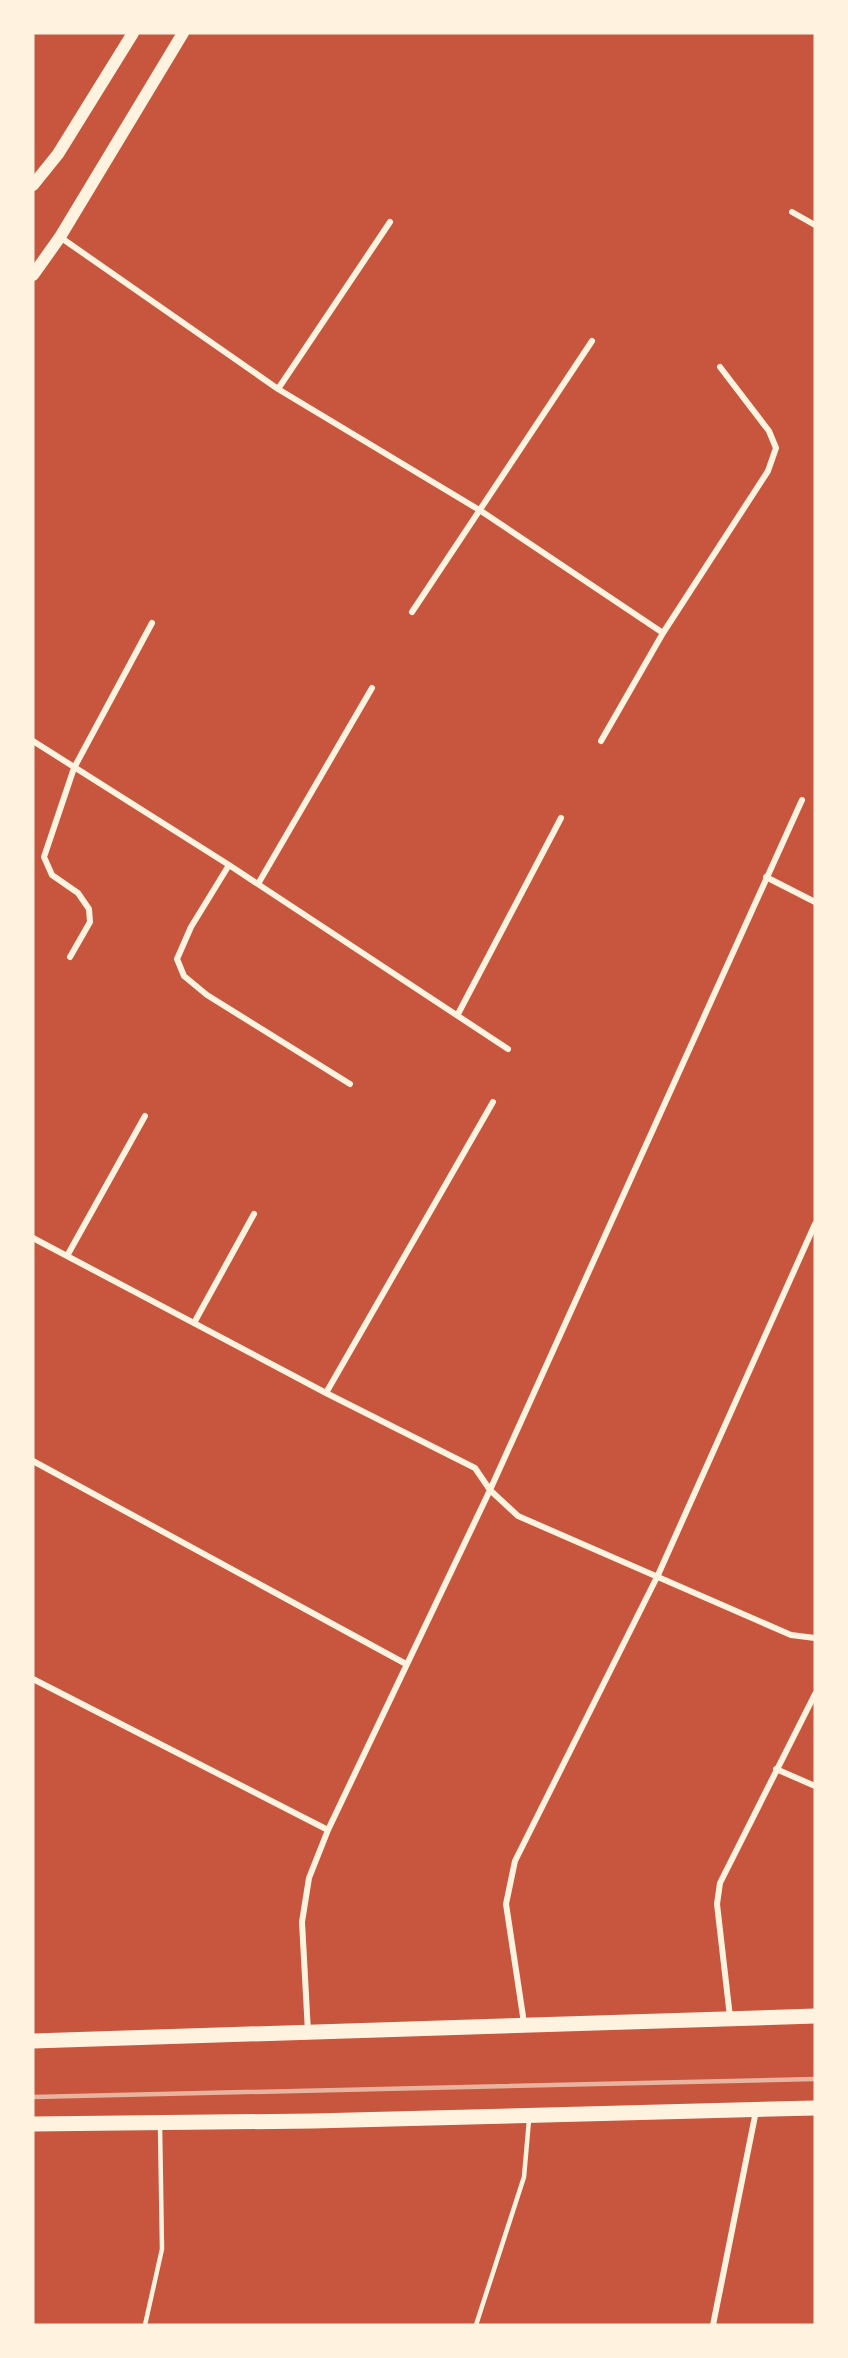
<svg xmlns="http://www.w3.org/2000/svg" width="848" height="2358" font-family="'Exo 2',sans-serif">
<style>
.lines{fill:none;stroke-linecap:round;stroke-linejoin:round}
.service{stroke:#fff3e0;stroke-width:4.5}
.minor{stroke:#fff3e0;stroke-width:6}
.secondary{stroke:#fff3e0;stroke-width:12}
.primary{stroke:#fff3e0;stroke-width:15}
.rail{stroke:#e9b49f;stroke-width:4.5}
</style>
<rect width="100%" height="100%" fill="#c8553d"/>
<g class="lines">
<path class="service" d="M145,2325L162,2249L160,2125
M476,2325L524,2177L529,2120"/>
<path class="minor" d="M792,212L815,225
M60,237L278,389L481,511L663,633
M278,389L390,222
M412,612L592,341
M33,741L229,865L508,1049
M601,741L663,633L768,471L776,448L769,431L720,367
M229,865L191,927L177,959L184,976L207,995L350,1084
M766,877L815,902
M258,884L372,688
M70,957L90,922L89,909L78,893L52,875L44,857L74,768L152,623
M458,1014L561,818
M33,1238L326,1393L475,1468L490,1490L518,1516L791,1635L815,1638
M67,1256L145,1116
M194,1323L254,1214
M326,1393L493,1102
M33,1461L406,1664
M33,1679L328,1830
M776,1769L815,1786
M730,2017L717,1904L720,1883L815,1694
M524,2023L506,1904L515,1861L658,1575L815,1224
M308,2032L302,1922L309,1878L328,1830L490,1490L802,800
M713,2325L756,2111"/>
<path class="secondary" d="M33,185L58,154L133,33
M33,275L60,237L183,33"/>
<path class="primary" d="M33,2041L815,2016
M33,2124L313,2121L815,2108"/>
<path class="rail" d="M33,2097L815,2079"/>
</g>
<rect width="848" height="2358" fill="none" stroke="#fff3e0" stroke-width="69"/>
</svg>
